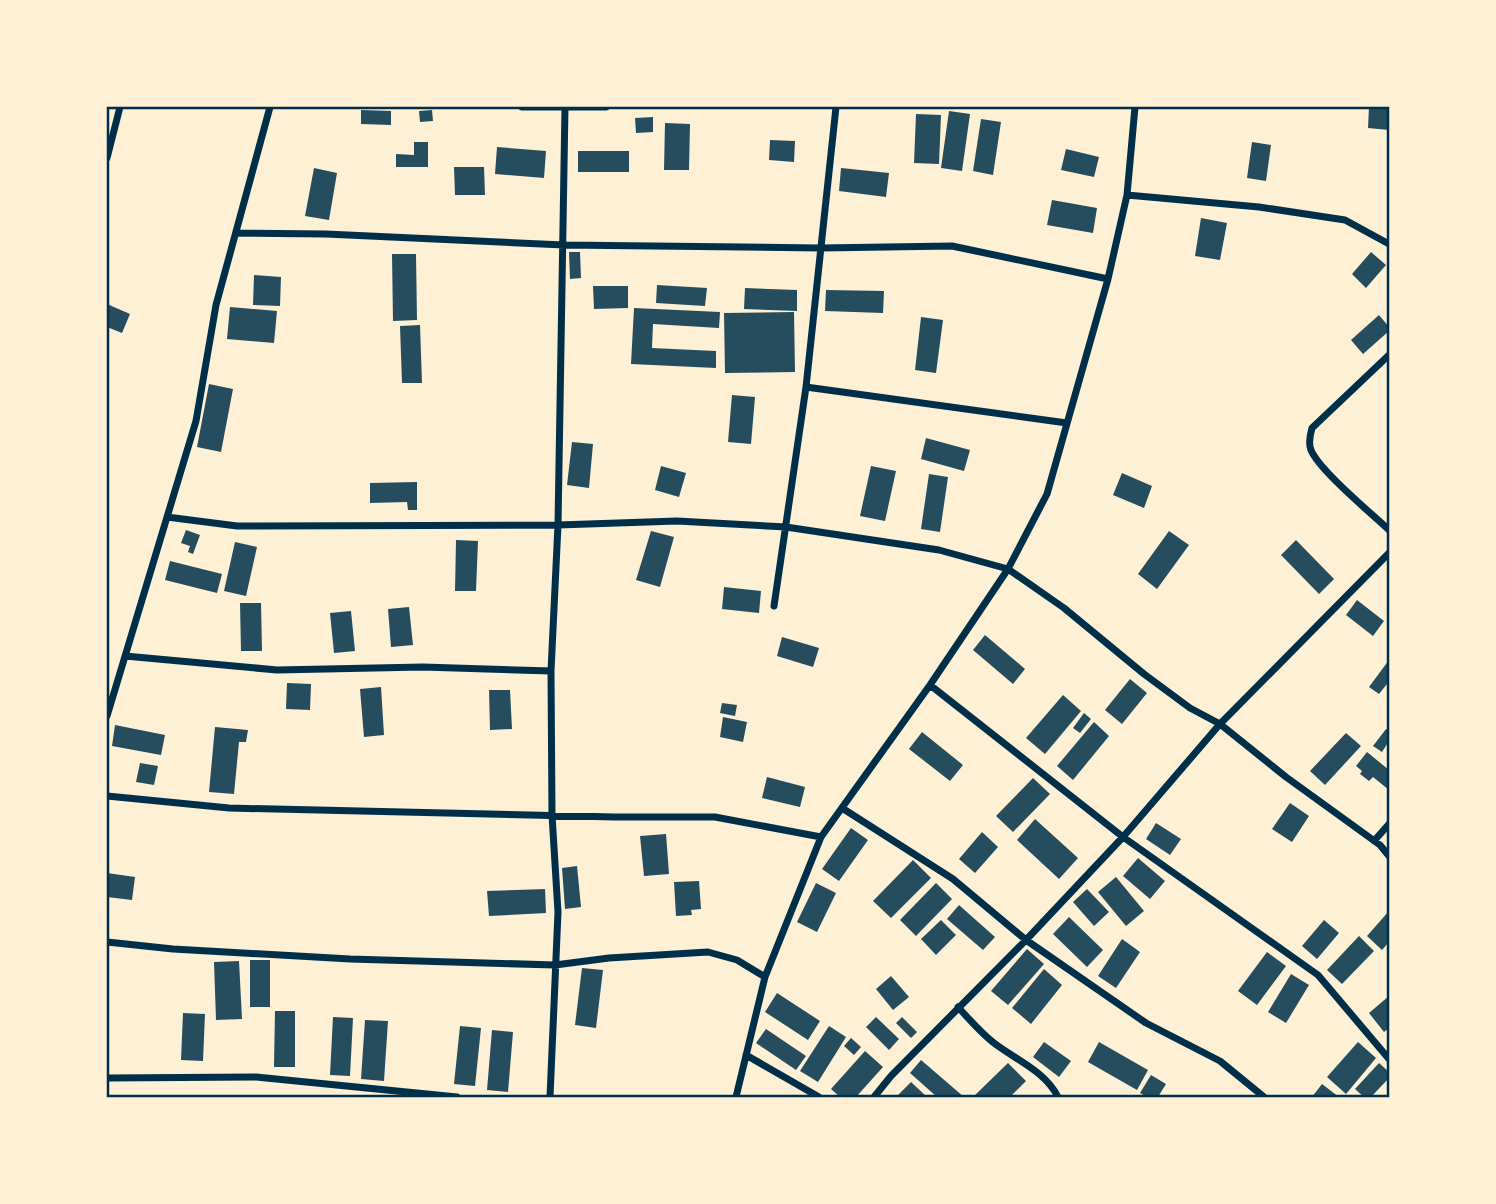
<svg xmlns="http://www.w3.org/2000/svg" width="1496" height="1204" font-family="Figtree,sans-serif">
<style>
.building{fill:#264d5e}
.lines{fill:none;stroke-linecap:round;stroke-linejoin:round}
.minor{stroke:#003049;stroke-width:7}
.neatline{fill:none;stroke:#003049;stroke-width:2.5}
</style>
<rect width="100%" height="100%" fill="#fdf0d5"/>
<path class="building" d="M1369,107H1389V130L1368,128Z
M361,110L391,111V125L361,124Z
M432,110L433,121L420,122L419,111Z
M949,111L970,114L962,171L941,168Z
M916,114L941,115L939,164L914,163Z
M653,117V132L636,133L635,118Z
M981,119L1001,122L993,175L973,171Z
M665,123L690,124L689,170H664Z
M770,140L795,141L794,162L769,160Z
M414,142H428V167H396V154L414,155Z
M1252,142L1271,145L1266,181L1247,178Z
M497,147L546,151L544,178L495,174Z
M1066,149L1099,157L1094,177L1061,170Z
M578,151H629V172H578Z
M454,167H484L485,195H455Z
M314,168L337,173L329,220L305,216Z
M841,168L889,173L886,197L839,191Z
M1052,200L1097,208L1093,233L1047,225Z
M1201,218L1227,223L1220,260L1195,256Z
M569,252H580L581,278L570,279Z
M1371,252L1386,265L1366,288L1352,274Z
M392,254H416L417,320L393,321Z
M254,275L281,277L280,306L253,305Z
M657,285L707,288L705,306L656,303Z
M593,286H628V308L594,309Z
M745,288L797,290V311L744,309Z
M826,290L884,291L883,313L825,311Z
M107,304L130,314L122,333L107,327Z
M230,307L277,311L274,343L227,339Z
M634,308L720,312L719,328L653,324L652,348L716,351V368L631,364Z
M794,312L795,372L725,373L724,313Z
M1379,315L1389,327V331L1363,354L1351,340Z
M921,317L943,320L936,373L915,370Z
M420,325L422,383H402L400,326Z
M209,384L233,389L221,452L197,447Z
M732,395L755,397L751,444L728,442Z
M926,438L970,450L964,471L921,459Z
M572,442L593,444L589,488L567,485Z
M661,466L686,473L679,497L655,490Z
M871,466L896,471L885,521L860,516Z
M1122,473L1152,486L1144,508L1113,495Z
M929,474L948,477L940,532L921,529Z
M417,482V510H408L407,502L370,503V483Z
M186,530L200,535L193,554L188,552L190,546L181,543Z
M651,531L674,537L660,587L636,580Z
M1169,531L1189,545L1157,589L1138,574Z
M456,540L478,541L476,591H455Z
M1296,540L1334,579L1319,594L1281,555Z
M235,542L257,547L246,596L224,591Z
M170,561L222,574L217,593L165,580Z
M724,587L761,591L759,613L722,609Z
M1357,600L1384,621L1373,636L1346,615Z
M240,603H261L262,651H241Z
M409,607L413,645L391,647L388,609Z
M351,611L355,651L334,653L330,613Z
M985,635L1025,669L1013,684L973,650Z
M782,637L819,648L813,667L777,656Z
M1389,660V686L1387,684L1379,694L1369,687Z
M1130,679L1147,693L1122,724L1105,710Z
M287,683L311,684L310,710L286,709Z
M381,687L384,735L364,737L360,689Z
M489,690H510L512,729L490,730Z
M1063,695L1081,711L1045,754L1026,738Z
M722,703L737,705L735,716L720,713Z
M1084,713L1091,719L1080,733L1073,728Z
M723,717L747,722L743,742L720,737Z
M1094,722L1109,736L1073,780L1057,766Z
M115,725L165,735L161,755L112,746Z
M215,727L248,730L246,742H239L234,794L209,792Z
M1386,729L1389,731V741L1382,752L1373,746Z
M922,732L963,765L950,781L909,749Z
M1346,733L1361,746L1325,785L1310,771Z
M1367,752L1389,770V790L1373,777L1369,781L1360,774L1362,771L1356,766Z
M140,763L158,766L154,785L136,782Z
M767,777L805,787L800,807L762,798Z
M1033,778L1050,794L1013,832L996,816Z
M1290,803L1309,816L1292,842L1272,829Z
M1035,819L1078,858L1059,879L1017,840Z
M1156,823L1181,839L1170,855L1146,839Z
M851,828L868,840L839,881L822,869Z
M982,832L998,847L975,873L959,859Z
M666,834L669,874L644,876L640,836Z
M1138,858L1165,881L1150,899L1123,876Z
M913,860L931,878L891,918L873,901Z
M577,866L581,907L565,909L562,868Z
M107,873L135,877L132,900L107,897Z
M1116,877L1144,911L1126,926L1098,892Z
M699,881L701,909L691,910L692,915L676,916L674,882Z
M816,883L836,893L817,932L797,922Z
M936,883L952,899L916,936L900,920Z
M545,889L546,913L489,916L487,891Z
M1087,889L1109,912L1094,926L1073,902Z
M959,905L995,937L983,950L947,919Z
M1389,911V942L1382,950L1367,936Z
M1069,917L1103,950L1087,967L1053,934Z
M941,920L956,935L936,955L921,939Z
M1324,920L1339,933L1317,959L1302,946Z
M1359,936L1374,951L1342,984L1327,970Z
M1122,939L1140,952L1116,988L1098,976Z
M1027,949L1044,964L1008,1005L991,991Z
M1267,952L1286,966L1257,1005L1238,991Z
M250,960H270V1007H250Z
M239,961L242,1019L216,1020L214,962Z
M582,968L603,970L596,1028L575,1025Z
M1044,969L1062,985L1031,1024L1012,1008Z
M1291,974L1309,985L1286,1023L1268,1012Z
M891,976L909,997L893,1010L876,989Z
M777,993L820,1021L808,1040L765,1012Z
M1389,996V1028L1384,1032L1369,1013Z
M275,1011H295V1067H274Z
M183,1013L205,1014L203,1061L181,1060Z
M333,1017L353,1018L350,1076L330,1075Z
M876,1017L899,1039L889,1050L866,1027Z
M902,1017L917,1032L911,1038L896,1023Z
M365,1020L388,1021L384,1081L361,1079Z
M460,1026L481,1028L475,1086L454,1084Z
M829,1026L846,1037L818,1082L800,1071Z
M766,1029L806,1056L796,1070L756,1043Z
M492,1030L513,1032L508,1092L487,1090Z
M851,1038L861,1047L854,1055L844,1046Z
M1044,1042L1071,1061L1059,1077L1033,1057Z
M1099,1042L1148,1070L1137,1090L1088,1062Z
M1358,1042L1376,1058L1346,1094L1327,1077Z
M865,1051L883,1067L856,1097H840L831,1089Z
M921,1060L964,1097H937L910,1073Z
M1008,1063L1026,1081L1010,1097H973Z
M1379,1063L1389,1072V1078L1371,1097H1364L1355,1089Z
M1151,1075L1166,1084L1158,1097H1147L1140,1093Z
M911,1082L927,1097H896Z
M1322,1084L1339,1097H1312Z"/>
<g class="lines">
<path class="minor" d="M522,107H606
M107,158L120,107
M1127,195L1259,207L1345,220L1389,244
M236,233L326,234L564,245L821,248L952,246L1108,279
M1389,355L1312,428C1310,435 1308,443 1311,450C1319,470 1371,513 1389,530
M806,387L1067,423
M167,517L237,526L558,525L677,521L786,527L939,550L1008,569L1064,608L1144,674L1190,708L1220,724L1286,777L1380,845L1389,856
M774,606L806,387L836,107
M125,656L277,670L423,667L551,671
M930,685L1123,837L1318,975L1389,1059
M107,716L196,421L216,305L270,107
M107,796L229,808L615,817H715L821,837
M842,808L953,879L1026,940L1146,1023L1220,1061L1264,1097
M1374,841L1389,824
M107,942L173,949L350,959L555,965L609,958L708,952L737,960L765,977
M958,1007C969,1019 981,1033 994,1043C1016,1060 1045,1071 1058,1097
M746,1055L819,1097
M107,1078L256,1077L457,1097
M550,1097L558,912L552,815L551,671L558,525L565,107
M736,1097L765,977L821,837L930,685L1008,569L1047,494L1108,279L1127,195L1135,107
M874,1097L891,1076L1026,940L1123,837L1220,724L1389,553"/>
</g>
<rect width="1496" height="1204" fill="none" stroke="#fdf0d5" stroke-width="217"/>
<rect x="108" y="108" width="1280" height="988" class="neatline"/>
</svg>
